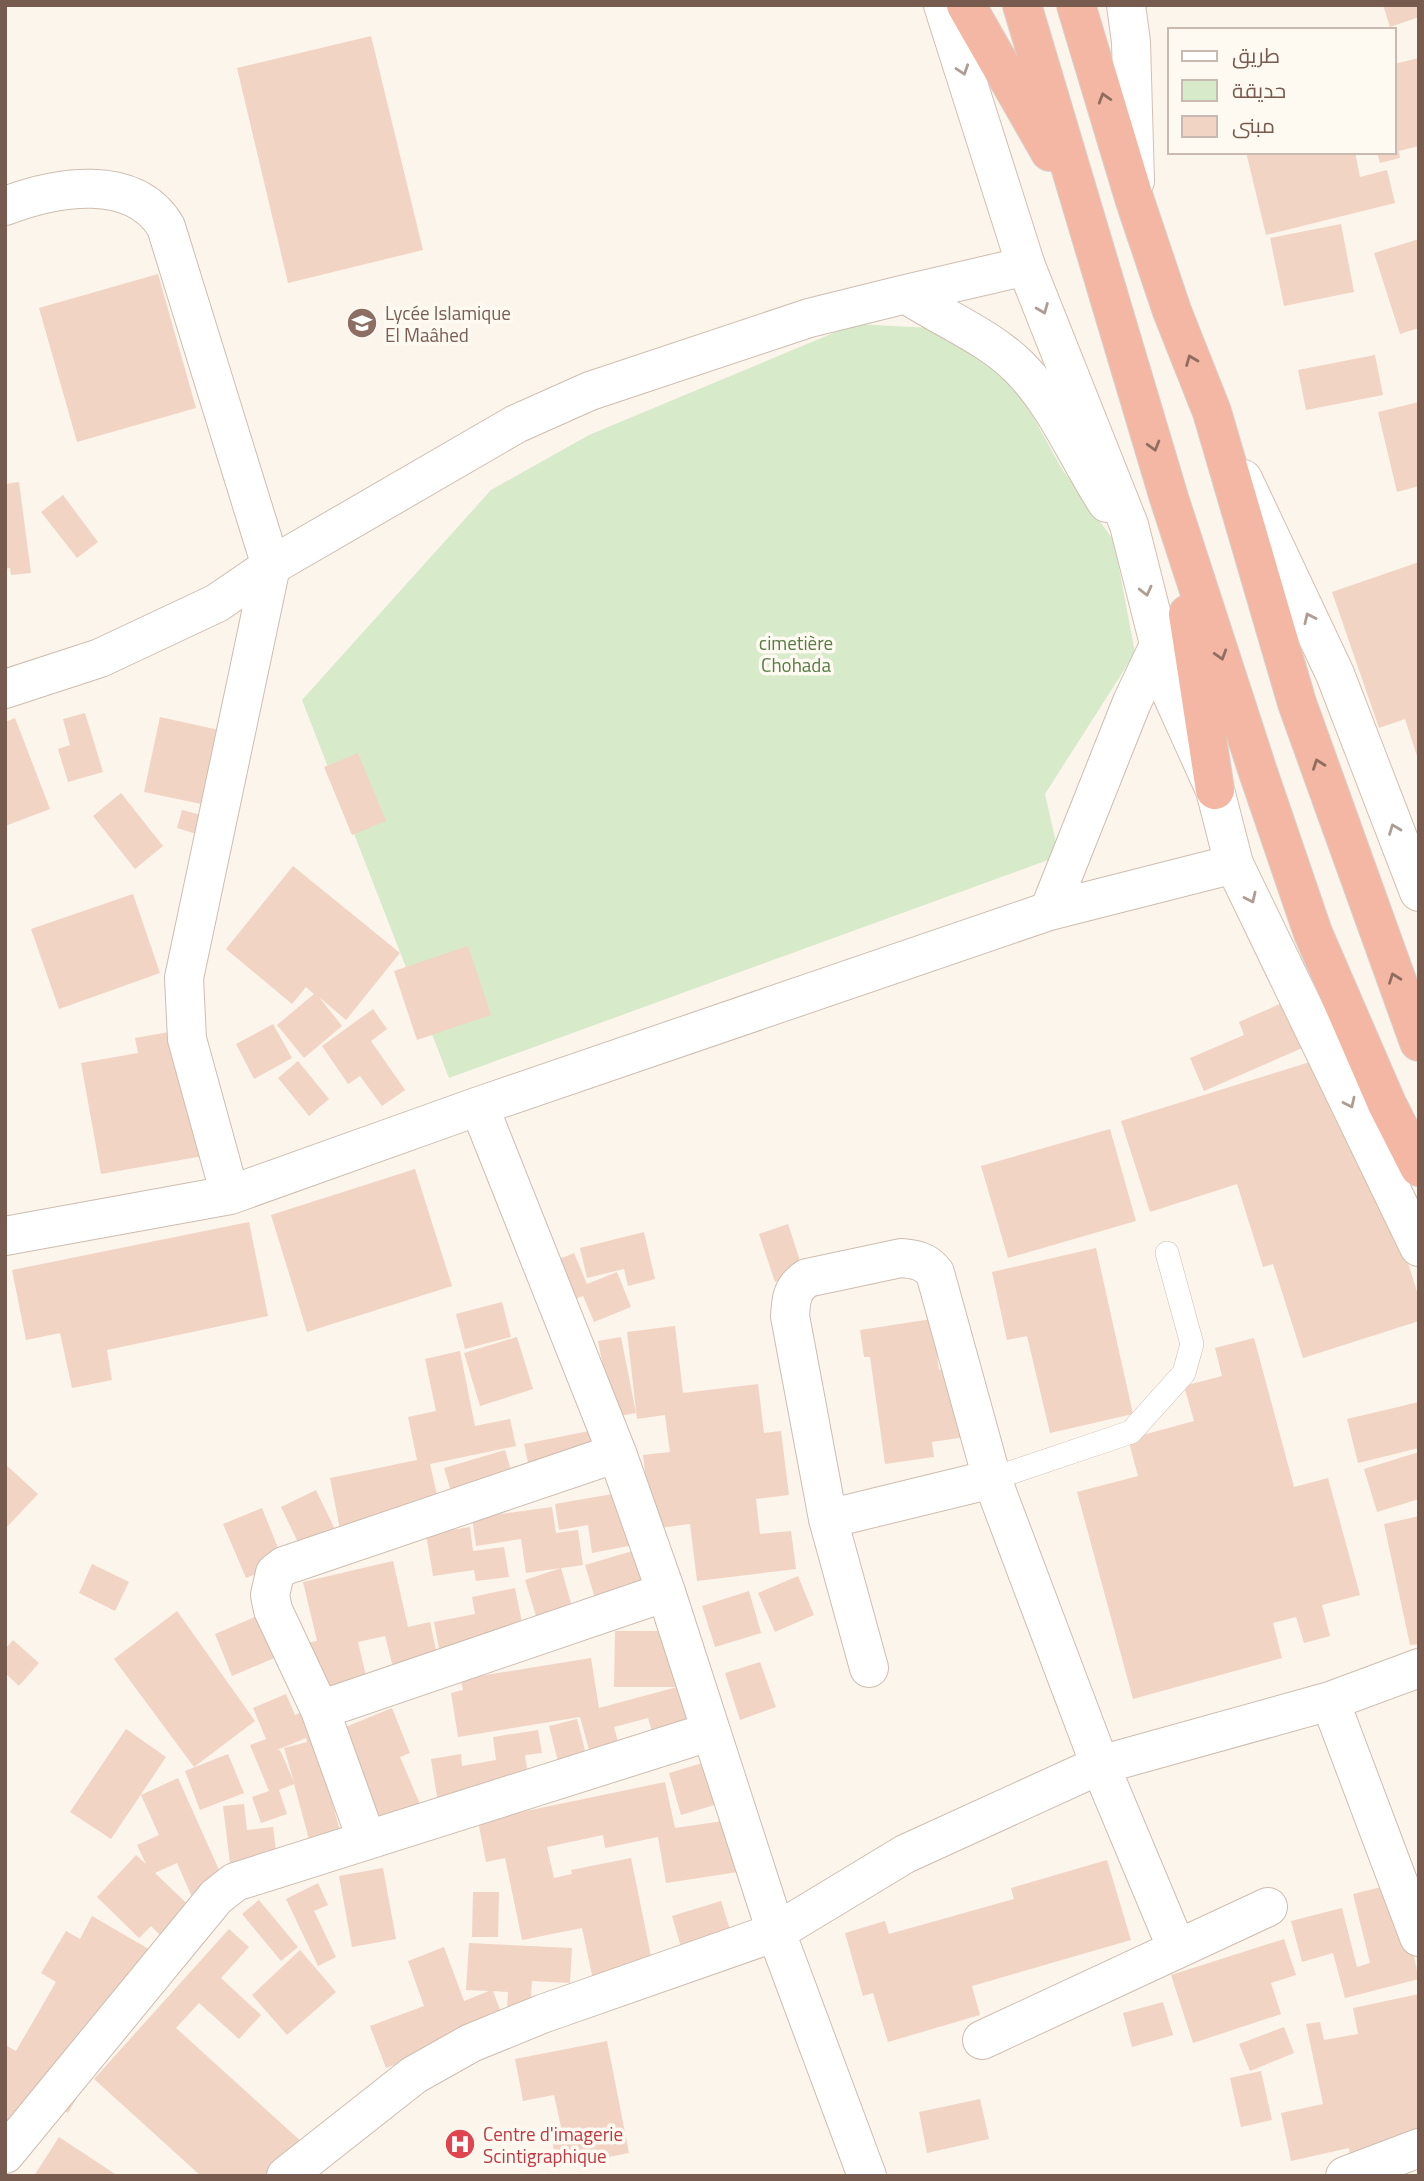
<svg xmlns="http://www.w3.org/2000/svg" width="1424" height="2181" font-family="'Titillium Web',Cairo,sans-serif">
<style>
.green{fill:#d7eac9}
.building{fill:#f1d4c3;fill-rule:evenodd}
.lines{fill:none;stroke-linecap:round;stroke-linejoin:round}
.lane-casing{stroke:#cebdb0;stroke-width:24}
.street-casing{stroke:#cebdb0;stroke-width:40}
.secondary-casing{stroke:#d4bfb0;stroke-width:40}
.highway-casing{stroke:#d9d1cd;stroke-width:40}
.lane{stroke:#fff;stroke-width:23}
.street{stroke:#fff;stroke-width:38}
.secondary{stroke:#fff;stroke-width:38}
.highway{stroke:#f3b7a4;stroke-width:38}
.oneway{stroke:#ad9d95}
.oneway2{stroke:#906d5f}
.labels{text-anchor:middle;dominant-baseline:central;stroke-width:7;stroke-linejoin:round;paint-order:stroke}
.education-label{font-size:19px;fill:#785e54;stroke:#fef9f1;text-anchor:start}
.park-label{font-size:19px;fill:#577c46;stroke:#fef9f1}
.health-label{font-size:19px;fill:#be3a42;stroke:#fef9f1;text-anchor:start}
</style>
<rect width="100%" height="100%" fill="#fcf5eb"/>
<path class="green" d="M855,324L931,328L1010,375L1062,469L1114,541L1135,653L1045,794L1059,856L449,1078L302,700L491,490L589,435Z"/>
<path class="building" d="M1383,5H1419V17L1390,27Z
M371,36L423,250L288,283L237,68Z
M1419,58V146L1399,151L1400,158L1380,163L1377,152H1394V64Z
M1246,152H1355L1360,177L1387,170L1395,203L1266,235Z
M1341,224L1354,292L1284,306L1270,238Z
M1419,239V328L1400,334L1374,253Z
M158,274L196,408L77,442L39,308Z
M1375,355L1383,395L1306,410L1298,370Z
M1419,402V486L1397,492L1378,412Z
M19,482L31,573L11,575L10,568L5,569V484Z
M63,495L98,542L77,558L41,512Z
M1419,562V759H1418L1405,719L1379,728L1332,592Z
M85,713L103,772L68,782L58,749L70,745L63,719Z
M160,717L246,736L230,810L144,792Z
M15,718L50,809L5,826V722Z
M358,753L386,821L352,835L324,767Z
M121,793L163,846L135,869L93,816Z
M182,810L205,816L200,835L177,828Z
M293,866L400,953L346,1020L319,997L342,1026L304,1058L277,1025L314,994L306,987L292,1004L226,949Z
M133,894L160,973L59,1009L31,929Z
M468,946L491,1015L417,1040L394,971Z
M1289,1000L1309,1045L1204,1091L1190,1058L1244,1035L1239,1022Z
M373,1009L387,1029L371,1041L405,1090L382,1106L360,1076L348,1084L322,1046Z
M273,1024L292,1058L254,1079L236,1044Z
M186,1029L209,1155L101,1174L81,1063L138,1053L135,1038Z
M1342,1052L1419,1298V1321L1303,1358L1273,1264L1263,1267L1237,1184L1150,1212L1121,1121Z
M298,1061L329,1099L309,1116L278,1078Z
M1110,1129L1136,1221L1008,1258L981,1166Z
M415,1169L452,1286L307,1332L271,1215Z
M249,1222L268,1316L107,1350L112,1380L72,1388L60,1333L26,1340L12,1270Z
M788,1224L804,1273L775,1282L759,1234Z
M644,1232L655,1279L628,1286L624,1269L587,1278L580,1248Z
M1096,1248L1133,1414L1050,1433L1027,1336L1007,1340L992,1272Z
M574,1253L587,1284L617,1272L631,1307L594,1322L583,1296L561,1305L545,1265Z
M502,1302L511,1337L465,1349L456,1314Z
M932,1319L939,1370L962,1367L972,1436L932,1442L934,1457L885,1464L870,1357H864L860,1330Z
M675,1326L683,1393L758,1384L764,1433L781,1431L789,1495L756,1499L760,1534L791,1531L796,1569L697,1581L690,1524L652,1529L643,1455L670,1452L665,1415L637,1419L627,1332Z
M517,1337L533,1389L480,1406L464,1353Z
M621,1337L636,1413L613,1417L598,1341Z
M1254,1338L1294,1487L1328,1478L1360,1595L1322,1605L1330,1636L1304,1643L1296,1617L1273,1623L1282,1658L1133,1699L1077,1492L1138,1476L1128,1439L1194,1421L1184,1386L1222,1376L1215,1348Z
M460,1351L475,1426L510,1419L516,1446L430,1464L441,1513L341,1535L330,1478L417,1460L408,1417L436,1411L425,1359Z
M1419,1402V1448L1358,1463L1347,1419Z
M609,1427L573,1474L532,1481L524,1444Z
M505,1450L514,1480L453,1498L444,1468Z
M1419,1452V1499L1377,1512L1364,1469Z
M5,1464L38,1494L5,1529Z
M641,1489L650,1542L592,1553L588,1525L559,1530L555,1504Z
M316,1490L340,1540L305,1557L281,1507Z
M552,1507L556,1533L578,1530L583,1565L526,1573L521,1539L476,1546L472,1518Z
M262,1508L284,1563L246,1578L223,1524Z
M1419,1516V1644L1410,1645L1384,1524Z
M470,1527L473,1551L504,1547L509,1577L476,1581L474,1570L433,1576L426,1534Z
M646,1547L658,1591L598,1608L585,1565Z
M393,1561L408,1627L430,1622L440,1669L396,1679L385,1636L358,1642L370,1693L308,1707L295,1645L317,1641L303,1582Z
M92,1564L129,1582L115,1611L79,1593Z
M561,1568L578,1628L543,1639L525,1580Z
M798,1576L814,1615L775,1632L758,1593Z
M515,1588L528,1652L443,1670L434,1622L475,1614L472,1597Z
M749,1591L761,1633L715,1647L702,1606Z
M177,1611L255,1721L194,1767L114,1659Z
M269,1611L286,1653L232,1676L215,1634Z
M615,1631H693L708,1735L657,1749L648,1718L614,1727L623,1760L594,1768L580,1717L458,1737L451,1693L463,1690L461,1679L591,1658L599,1708L677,1687H614Z
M13,1640L39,1663L19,1686L5,1673V1649Z
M760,1662L776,1707L740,1720L725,1673Z
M286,1694L295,1715L312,1708L325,1776L345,1849L314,1858L294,1784L279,1790L287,1814L261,1823L252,1797L269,1791L250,1745L266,1739L253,1708ZM306,1738L307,1742L284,1748L294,1782L280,1750H277Z
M392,1708L410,1753L400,1757L428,1823L384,1841L338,1730Z
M577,1719L590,1770L562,1777L549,1726Z
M126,1729L166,1757L111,1839L70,1812Z
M538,1730L542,1753L525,1755L531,1795L439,1809L431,1759L461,1754L462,1766L496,1760L493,1737Z
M228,1754L244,1793L200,1810L185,1771Z
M719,1758L731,1800L681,1815L669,1773Z
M178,1778L232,1899L199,1913L177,1863L155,1873L203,1919L174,1949L151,1926L139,1938L97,1897L136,1855L146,1864L137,1845L159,1835L141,1795Z
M665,1782L675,1828L730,1820L738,1872L666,1883L658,1837L605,1848L603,1835L547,1847L554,1878L572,1874L571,1870L631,1858L655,1976L595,1989L582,1928L522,1940L505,1858L486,1862L478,1821Z
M244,1804L247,1830L273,1827L279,1874L232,1880L223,1806Z
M1107,1860L1131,1940L972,1986L980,2015L888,2042L873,1993L863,1996L845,1933L885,1921L889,1934L1014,1899L1011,1888Z
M383,1868L396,1939L352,1947L339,1876Z
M318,1883L328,1905L314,1911L336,1957L318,1966L286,1899Z
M1397,1883L1419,1979L1345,1998L1333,1953L1302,1962L1291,1921L1342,1908L1357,1967L1370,1963L1353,1894Z
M473,1892H499L498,1937H472Z
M259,1900L298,1947L281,1961L242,1914Z
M721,1901L733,1939L683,1954L672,1916Z
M92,1916L171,1962L141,1987L68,2113L53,2104L5,2142V2045L16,2051L56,1982L41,1973L66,1931L80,1939Z
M229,1929L249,1947L221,1978L261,2015L239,2039L199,2003L176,2028L315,2154L295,2176H201L94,2079Z
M1284,1939L1296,1975L1271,1983L1281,2014L1193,2043L1171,1975Z
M469,1943L572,1948L570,1983L532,1981L530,2010L507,2009L508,1992L493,1991L505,2023L386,2068L370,2026L424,2006L408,1961L444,1947L464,2001L489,1991L466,1990Z
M300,1950L336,1992L287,2035L252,1995Z
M1419,1994V2142L1350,2157L1349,2148L1291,2161L1281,2113L1323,2104L1306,2024L1320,2022L1324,2040L1358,2034L1353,2008Z
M1163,2002L1173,2035L1132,2047L1123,2013Z
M1284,2027L1294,2053L1250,2071L1239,2044Z
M607,2041L629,2153L557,2167L550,2129L561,2127L554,2095L523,2101L515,2059Z
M1261,2071L1272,2120L1241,2127L1230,2078Z
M980,2099L989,2139L927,2153L919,2112Z
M59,2137L118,2176H34Z"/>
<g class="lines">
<g class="lane-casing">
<path id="lane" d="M992,1479L1131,1432L1184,1373L1192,1344L1167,1253"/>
</g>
<g class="street-casing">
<path id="street" d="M5,206C55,187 134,172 166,227L271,566L184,978L187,1039L230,1195
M1026,266L906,294C942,318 988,336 1019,367C1057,405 1078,459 1107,503
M5,689L100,658L217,603L271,566L516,424L590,391L809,318L906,294
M1049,911L1132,702L1159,645
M479,1106L617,1453L666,1592L776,1932L867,2176
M5,1236L230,1195L479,1106L1049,911L1234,864
M828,1519L992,1479
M869,1668L828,1519L790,1316C791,1299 792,1288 807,1278L901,1258C915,1259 926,1261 935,1273L992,1479L1100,1765L1177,1949
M1330,1701L1419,1937
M320,1710L666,1592
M366,1838L320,1710L273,1610L270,1595L275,1573L284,1566L617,1453
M982,2040L1268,1907
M5,2154L216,1897L235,1882L709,1732
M286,2176L414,2075L471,2043L542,2014L776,1932L905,1854L1100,1765L1330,1701L1419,1668
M1345,2176L1419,2148"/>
</g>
<g class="secondary-casing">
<path id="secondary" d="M943,5L1026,266L1129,525L1172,695L1215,790L1234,864L1419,1247
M1126,5L1131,42L1135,181
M1243,479L1335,674L1419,892"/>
</g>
<g class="highway-casing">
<path id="highway" d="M966,5L1050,152
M1022,5L1169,498L1258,772L1313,933L1387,1104L1419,1167
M1076,5L1135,201L1172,311L1212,412L1297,703L1419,1042
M1188,614L1215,790"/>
</g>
<use href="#lane" class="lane"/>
<use href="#street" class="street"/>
<use href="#secondary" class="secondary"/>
<use href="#highway" class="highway"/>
</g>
<defs><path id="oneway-chevron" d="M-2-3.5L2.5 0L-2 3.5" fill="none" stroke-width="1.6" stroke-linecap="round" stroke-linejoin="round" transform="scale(1.75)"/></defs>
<g class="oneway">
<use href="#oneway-chevron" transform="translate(963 70) rotate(72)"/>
<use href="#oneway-chevron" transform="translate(1043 309) rotate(68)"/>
<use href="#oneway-chevron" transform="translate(1146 591) rotate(76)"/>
<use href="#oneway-chevron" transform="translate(1309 618) rotate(-115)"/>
<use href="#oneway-chevron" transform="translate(1394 829) rotate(-111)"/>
<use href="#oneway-chevron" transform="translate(1251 898) rotate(65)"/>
<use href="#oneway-chevron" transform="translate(1350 1103) rotate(65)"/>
</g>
<g class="oneway2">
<use href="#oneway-chevron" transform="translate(1104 98) rotate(-107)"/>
<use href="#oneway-chevron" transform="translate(1191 360) rotate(-112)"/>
<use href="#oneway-chevron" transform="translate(1154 446) rotate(74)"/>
<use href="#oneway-chevron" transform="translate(1221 655) rotate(73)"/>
<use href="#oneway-chevron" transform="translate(1318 764) rotate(-110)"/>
<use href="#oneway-chevron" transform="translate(1394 978) rotate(-110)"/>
</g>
<defs>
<g id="school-disc" transform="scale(1.575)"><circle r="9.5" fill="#8d6e63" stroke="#fef9f1"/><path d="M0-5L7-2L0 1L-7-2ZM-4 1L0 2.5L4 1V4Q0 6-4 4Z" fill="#fff"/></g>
<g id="hospital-disc" transform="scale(1.575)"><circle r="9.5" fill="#e0444e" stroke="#fef9f1"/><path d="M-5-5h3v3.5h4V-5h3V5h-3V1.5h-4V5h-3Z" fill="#fff"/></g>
</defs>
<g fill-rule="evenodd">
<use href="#school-disc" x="362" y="323"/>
<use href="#hospital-disc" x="460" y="2144"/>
</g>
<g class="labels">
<g class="education-label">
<text x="385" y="312">Lycée Islamique<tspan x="385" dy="22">El Maâhed</tspan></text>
</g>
<g class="park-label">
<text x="796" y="642">cimetière<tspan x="796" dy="22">Chohada</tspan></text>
</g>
<g class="health-label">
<text x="483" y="2133">Centre d'imagerie<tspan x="483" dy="22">Scintigraphique</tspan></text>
</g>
</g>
<rect width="1424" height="2181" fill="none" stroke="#775b4e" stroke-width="14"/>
<rect x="1168" y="28" width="228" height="126" fill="#fef9f1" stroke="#c8bab0" stroke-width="2"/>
<rect x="1182" y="51" width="35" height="10" fill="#ffffff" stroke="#c8bab0" stroke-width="2"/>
<text x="1232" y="63" font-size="21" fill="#775b4e">طريق</text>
<rect x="1182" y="80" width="35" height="21" fill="#d7eac9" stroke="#c8bab0" stroke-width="2"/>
<text x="1232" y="98" font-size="21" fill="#775b4e">حديقة</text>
<rect x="1182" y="116" width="35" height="21" fill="#f1d4c3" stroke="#c8bab0" stroke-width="2"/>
<text x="1232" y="133" font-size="21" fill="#775b4e">مبنى</text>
</svg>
